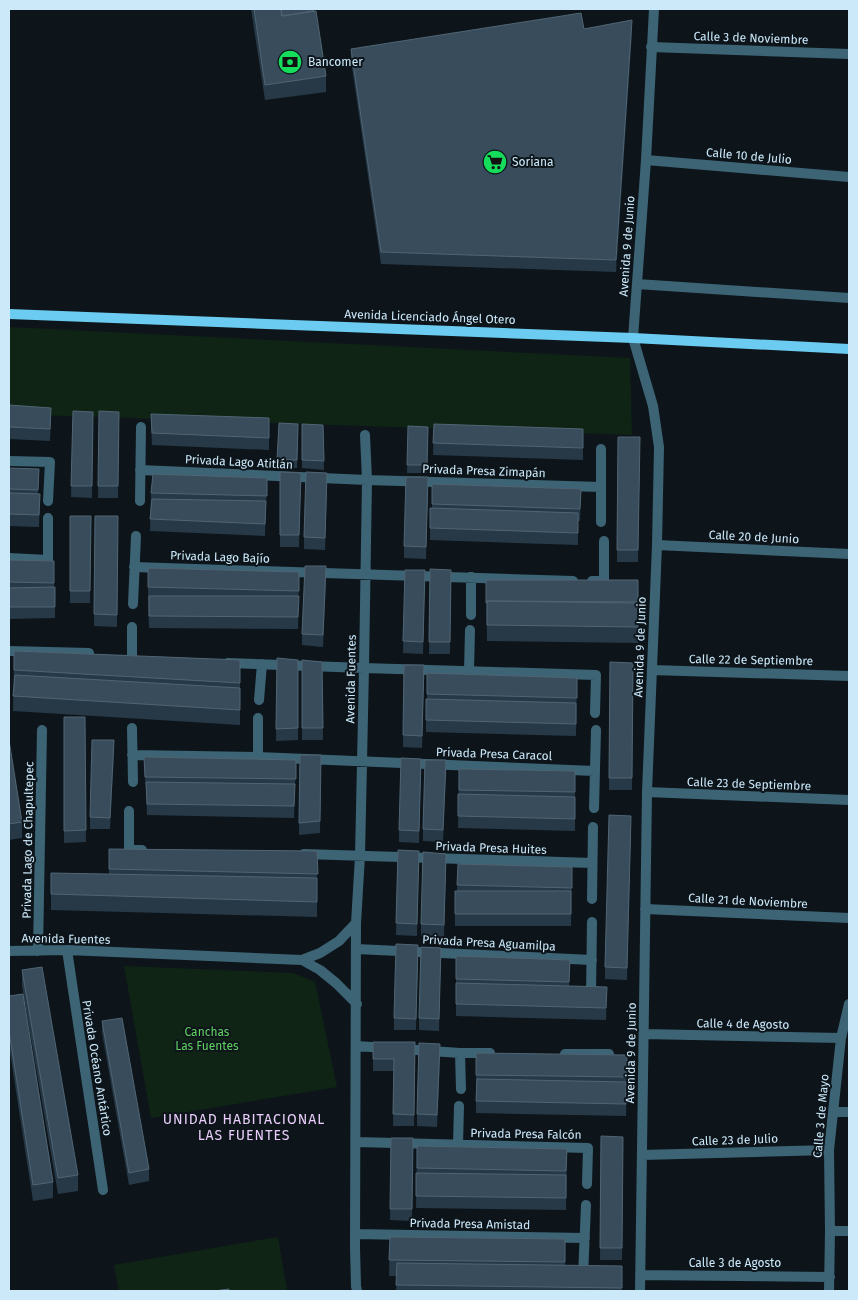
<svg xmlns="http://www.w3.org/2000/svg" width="858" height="1300" font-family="'Fira Sans',sans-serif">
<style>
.green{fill:#102415}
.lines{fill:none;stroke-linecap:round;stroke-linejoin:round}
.street{stroke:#3c6475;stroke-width:10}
.secondary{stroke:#6ccbf0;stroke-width:10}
.wall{fill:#273947}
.shaded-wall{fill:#15232e}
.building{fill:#394c5b;stroke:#506574}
.labels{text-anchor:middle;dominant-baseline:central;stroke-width:4;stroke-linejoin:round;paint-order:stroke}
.street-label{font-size:12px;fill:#cce9fa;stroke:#0d151b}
.poi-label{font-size:12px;fill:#cce9fa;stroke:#0d151b;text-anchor:start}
.park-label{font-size:12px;fill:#60d161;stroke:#0d151b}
.neighbourhood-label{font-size:14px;letter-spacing:1px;fill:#e9cdfa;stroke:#0d151b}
</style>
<rect width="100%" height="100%" fill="#0d151b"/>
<path class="green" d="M9,327L630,358L632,435L9,414Z
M124,966L293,973L315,982L337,1087L151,1118Z
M278,1237L287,1291H119L114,1265Z"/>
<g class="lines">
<path class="street" d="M651,47L849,54
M646,160L849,177
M637,284L849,298
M601,449V522
M9,461L50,462L48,501
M140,470L367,480L601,487
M140,501L141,427
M657,545L849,554
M9,558L48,560V518
M134,567L573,581
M592,581H604V541
M133,604L136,536
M471,615V577
M132,627V661H141
M9,651L89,653
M228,663L364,668L596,675L595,713
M652,670L849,676
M469,671L470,630
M259,700L262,664
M258,718V757
M132,728L133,782
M132,755L258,757L595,771
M647,792L849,800
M594,808L596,730
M129,811V850H142
M304,854L592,863
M592,899L593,827
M645,909L849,918
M356,949L592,960
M67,950L103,1190
M9,951L67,950L302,960L320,953L339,941L356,923
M38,951L42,730
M302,960L320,970L336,983L357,1004
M591,994L592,922
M644,1034L841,1038
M357,1046L385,1048
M402,1049L460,1053H490
M460,1053L461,1089
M565,1054H609
M833,1112H849
M356,1142L588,1148L587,1184
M458,1145L459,1106
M642,1155L829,1150
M830,1231H849
M355,1234L585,1238
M640,1275L830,1277
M583,1277L586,1205
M357,1291L356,1286L355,1247L356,923L360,856L364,668L367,480L365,435
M640,1291L647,792L657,545L659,447L653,406L633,338L646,160L654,9
M829,1291L830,1231L829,1150L841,1038L849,1004"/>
<path class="secondary" d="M9,314L633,338L849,349"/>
</g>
<path class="wall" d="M251,9H313L326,76V92L265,100Z
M584,29L632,32L616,272L381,264L351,61V49Z
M9,405L51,420L50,441L9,439Z
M73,411L93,412L92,498L71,497Z
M99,411L119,412L118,498H98Z
M151,414L269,418V450L152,445L151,426Z
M279,423L298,424L297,468H277Z
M302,424L323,425L324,470L302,468Z
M434,424L583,429V460L433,455Z
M408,426L428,427L427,473H407Z
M618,437H640L638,562H617Z
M9,468L39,469L38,494H40L39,527L9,526Z
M280,472L301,473L299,547H280Z
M267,478L265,536L150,531L151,493Z
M432,484L581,489L580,521H578V545L430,540V508H432Z
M327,485L325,550L304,549V537Z
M428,489L426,559L404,558V546Z
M70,516H91L90,603H70Z
M95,516H118L117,627L94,626Z
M9,560L54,561V587H55V618L9,619Z
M148,568L299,572L298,629L149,628L148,599Z
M430,569L451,570L450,654H429Z
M405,570H425L423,654L403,653Z
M326,578L323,647L302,645V634Z
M486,580H638V643L487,641Z
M14,651L240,660V725L13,711Z
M277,658L298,660V740L276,741Z
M302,660L322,662L323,740H302Z
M610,662L633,663L632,790H609Z
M404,665H424L422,748L403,747Z
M427,673L577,678L576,736L426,732V699H427Z
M64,717H85L86,842L64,843Z
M9,740L22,822V838L9,840Z
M114,752L110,829H90V817Z
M300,755L321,767L320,833L299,835Z
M144,757L296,760L294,818L147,815L146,789L144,769Z
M421,759L419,843L399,842V830Z
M459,769L575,771V831L458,828Z
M446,772L443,842L423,841V829Z
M631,828L627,980L605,979V967Z
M109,849L317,851V917L51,910V873L109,874Z
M398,850L419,851L417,936L396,935Z
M458,864L572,867L571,926H455V891H457Z
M446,865L444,937L421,936V924Z
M441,948L439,1031L419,1030V1018Z
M456,956L570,960L569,986L607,987L606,1020L456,1016Z
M418,957L416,1030H394V1018Z
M22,970L78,1175V1191L58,1194L22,986Z
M9,996L53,1182V1198L33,1201L9,1046Z
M102,1021L149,1169V1181L129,1185L102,1033Z
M373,1042H415L414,1126H393L394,1071H373Z
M476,1053L627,1055L626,1116L476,1113Z
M440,1056L437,1127L417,1126V1114Z
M601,1136L623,1137L622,1260H600Z
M391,1138H413L412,1221L390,1220Z
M417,1146L567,1149L566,1210L416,1208Z
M390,1237L565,1239V1266H622V1291H396L397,1276H389Z"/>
<path class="shaded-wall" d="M632,20V32L616,272V260Z
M326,566V578L323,647V635Z
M114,740V752L110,829V818Z
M440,1044V1056L437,1127V1115Z"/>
<path class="building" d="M254,9H281L282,16L316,11L326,76L265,85Z
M281,9H313L314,11L282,16Z
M581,13L584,29L632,20L616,260L381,252L351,49Z
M9,405L51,408L50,429L9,427Z
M73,411L93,412L92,486H71Z
M99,411L119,412L118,486H98Z
M151,414L269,418V438L152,433Z
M279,423L298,424L297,460H277Z
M302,424L323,425L324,461L302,460Z
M434,424L583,429V448L433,443Z
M408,426L428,427L427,465H407Z
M618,437H640L638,550H617Z
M9,468L39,469L38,490L9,489Z
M280,472L301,473L299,535H280Z
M306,472L327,473L325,538L304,537Z
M153,474L267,478V496L151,493Z
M406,477H428L426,547L404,546Z
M432,484L581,489L580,509L432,504Z
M9,493L40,494L39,515L9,514Z
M152,499L266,501L265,524L150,519Z
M430,508L578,513V533L430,528Z
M70,516H91L90,591H70Z
M95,516H118L117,615L94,614Z
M9,560L54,561V583L9,582Z
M305,566H326L323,635L302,634Z
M148,568L299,572V591L148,587Z
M430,569L451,570L450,642H429Z
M405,570H425L423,642L403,641Z
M486,580H638V602L487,601L486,603Z
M55,587V607H9V588Z
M149,596H299L298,617L149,616Z
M487,601L638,603V627L487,625Z
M14,651L240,660V683L14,670Z
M277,658L298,660V728L276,729Z
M302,660L322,662L323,728H302Z
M610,662L633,663L632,778H609Z
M404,665H424L422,736L403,735Z
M427,673L577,678V698L427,694Z
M15,675L240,688V710L13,696Z
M426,699L576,703V724L426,720Z
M64,717H85L86,830L64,831Z
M9,740L22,822L9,824Z
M92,740H114L110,818L90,817Z
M300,755H321L320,821L299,823Z
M144,757L296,760V779L145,777Z
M401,758L421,759L419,831L399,830Z
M425,760H446L443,830L423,829Z
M459,769L575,771V792L459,790Z
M146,782L295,784L294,806L147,804Z
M458,794L575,797V819L458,816Z
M609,815L631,816L627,968L605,967Z
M109,849L317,851L318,874L109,869Z
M398,850L419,851L417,924L396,923Z
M423,852L446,854L444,925L421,924Z
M458,864L572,867V888L457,885Z
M51,873L317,878V902L51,894Z
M455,891H571V914H455Z
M396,944L418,945L416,1019L394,1018Z
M421,947L441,948L439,1019L419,1018Z
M456,956L570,960L569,982L456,979Z
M42,967L78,1175L58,1178L22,970Z
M456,983L607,987L606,1008L456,1004Z
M23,994L53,1182L33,1185L9,1031V996Z
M122,1018L149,1169L129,1173L102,1021Z
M373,1042H415L414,1115L393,1114L394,1059H373Z
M419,1043L440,1044L437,1115L417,1114Z
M476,1053L627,1055V1077L476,1075Z
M477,1079L626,1082V1104L476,1101Z
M601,1136L623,1137L622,1248H600Z
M391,1138H413L412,1209H390Z
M417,1146L567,1149L566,1171L417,1168Z
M416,1173L566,1175V1198L416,1196Z
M390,1237L565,1239V1262L389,1260Z
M397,1263L622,1266V1288L396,1285Z
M229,1289V1291H214Z"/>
<defs>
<g id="bank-disc" transform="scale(1.25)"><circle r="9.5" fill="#16dc5c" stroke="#0d151b"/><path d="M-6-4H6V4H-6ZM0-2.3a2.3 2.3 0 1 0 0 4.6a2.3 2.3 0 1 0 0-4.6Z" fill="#111"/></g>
<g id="supermarket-disc" transform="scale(1.25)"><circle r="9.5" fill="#16dc5c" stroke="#0d151b"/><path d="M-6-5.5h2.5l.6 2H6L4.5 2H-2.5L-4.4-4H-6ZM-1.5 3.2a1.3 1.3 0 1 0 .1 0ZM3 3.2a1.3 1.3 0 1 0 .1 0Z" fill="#111"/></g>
</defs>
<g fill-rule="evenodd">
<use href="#bank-disc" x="290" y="62"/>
<use href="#supermarket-disc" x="495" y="162"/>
</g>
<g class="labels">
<g class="street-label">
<text transform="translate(751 38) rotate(2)">Calle 3 de Noviembre</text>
<text transform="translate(749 156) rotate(5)">Calle 10 de Julio</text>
<text transform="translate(627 246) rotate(-86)">Avenida 9 de Junio</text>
<text transform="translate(430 317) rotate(2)">Avenida Licenciado Ángel Otero</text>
<text transform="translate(239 462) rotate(3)">Privada Lago Atitlán</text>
<text transform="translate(484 471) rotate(2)">Privada Presa Zimapán</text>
<text transform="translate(754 537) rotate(3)">Calle 20 de Junio</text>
<text transform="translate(220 557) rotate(2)">Privada Lago Bajío</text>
<text transform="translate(640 647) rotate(-88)">Avenida 9 de Junio</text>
<text transform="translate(751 660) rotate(1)">Calle 22 de Septiembre</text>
<text transform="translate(351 679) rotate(-89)">Avenida Fuentes</text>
<text transform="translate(494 754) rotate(2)">Privada Presa Caracol</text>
<text transform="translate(749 784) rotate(2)">Calle 23 de Septiembre</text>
<text transform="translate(28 840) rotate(-89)">Privada Lago de Chapultepec</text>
<text transform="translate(491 848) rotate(2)">Privada Presa Huites</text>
<text transform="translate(748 901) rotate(3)">Calle 21 de Noviembre</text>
<text transform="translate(66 939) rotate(1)">Avenida Fuentes</text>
<text transform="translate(489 943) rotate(3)">Privada Presa Aguamilpa</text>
<text transform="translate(743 1024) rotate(1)">Calle 4 de Agosto</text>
<text transform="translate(631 1053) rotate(-89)">Avenida 9 de Junio</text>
<text transform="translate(97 1068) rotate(81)">Privada Océano Antártico</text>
<text transform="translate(821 1116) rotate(-85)">Calle 3 de Mayo</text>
<text transform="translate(526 1134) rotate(1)">Privada Presa Falcón</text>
<text transform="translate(735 1140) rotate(-2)">Calle 23 de Julio</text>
<text transform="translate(470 1224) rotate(1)">Privada Presa Amistad</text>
<text x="735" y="1263">Calle 3 de Agosto</text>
</g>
<g class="poi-label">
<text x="308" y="62">Bancomer</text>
<text x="512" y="162">Soriana</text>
</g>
<g class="park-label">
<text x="207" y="1032">Canchas<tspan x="207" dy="14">Las Fuentes</tspan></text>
</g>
<g class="neighbourhood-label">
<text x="244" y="1119">UNIDAD HABITACIONAL<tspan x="244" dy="16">LAS FUENTES</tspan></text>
</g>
</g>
<rect width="858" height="1300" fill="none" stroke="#cce9fa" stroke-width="20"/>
</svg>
